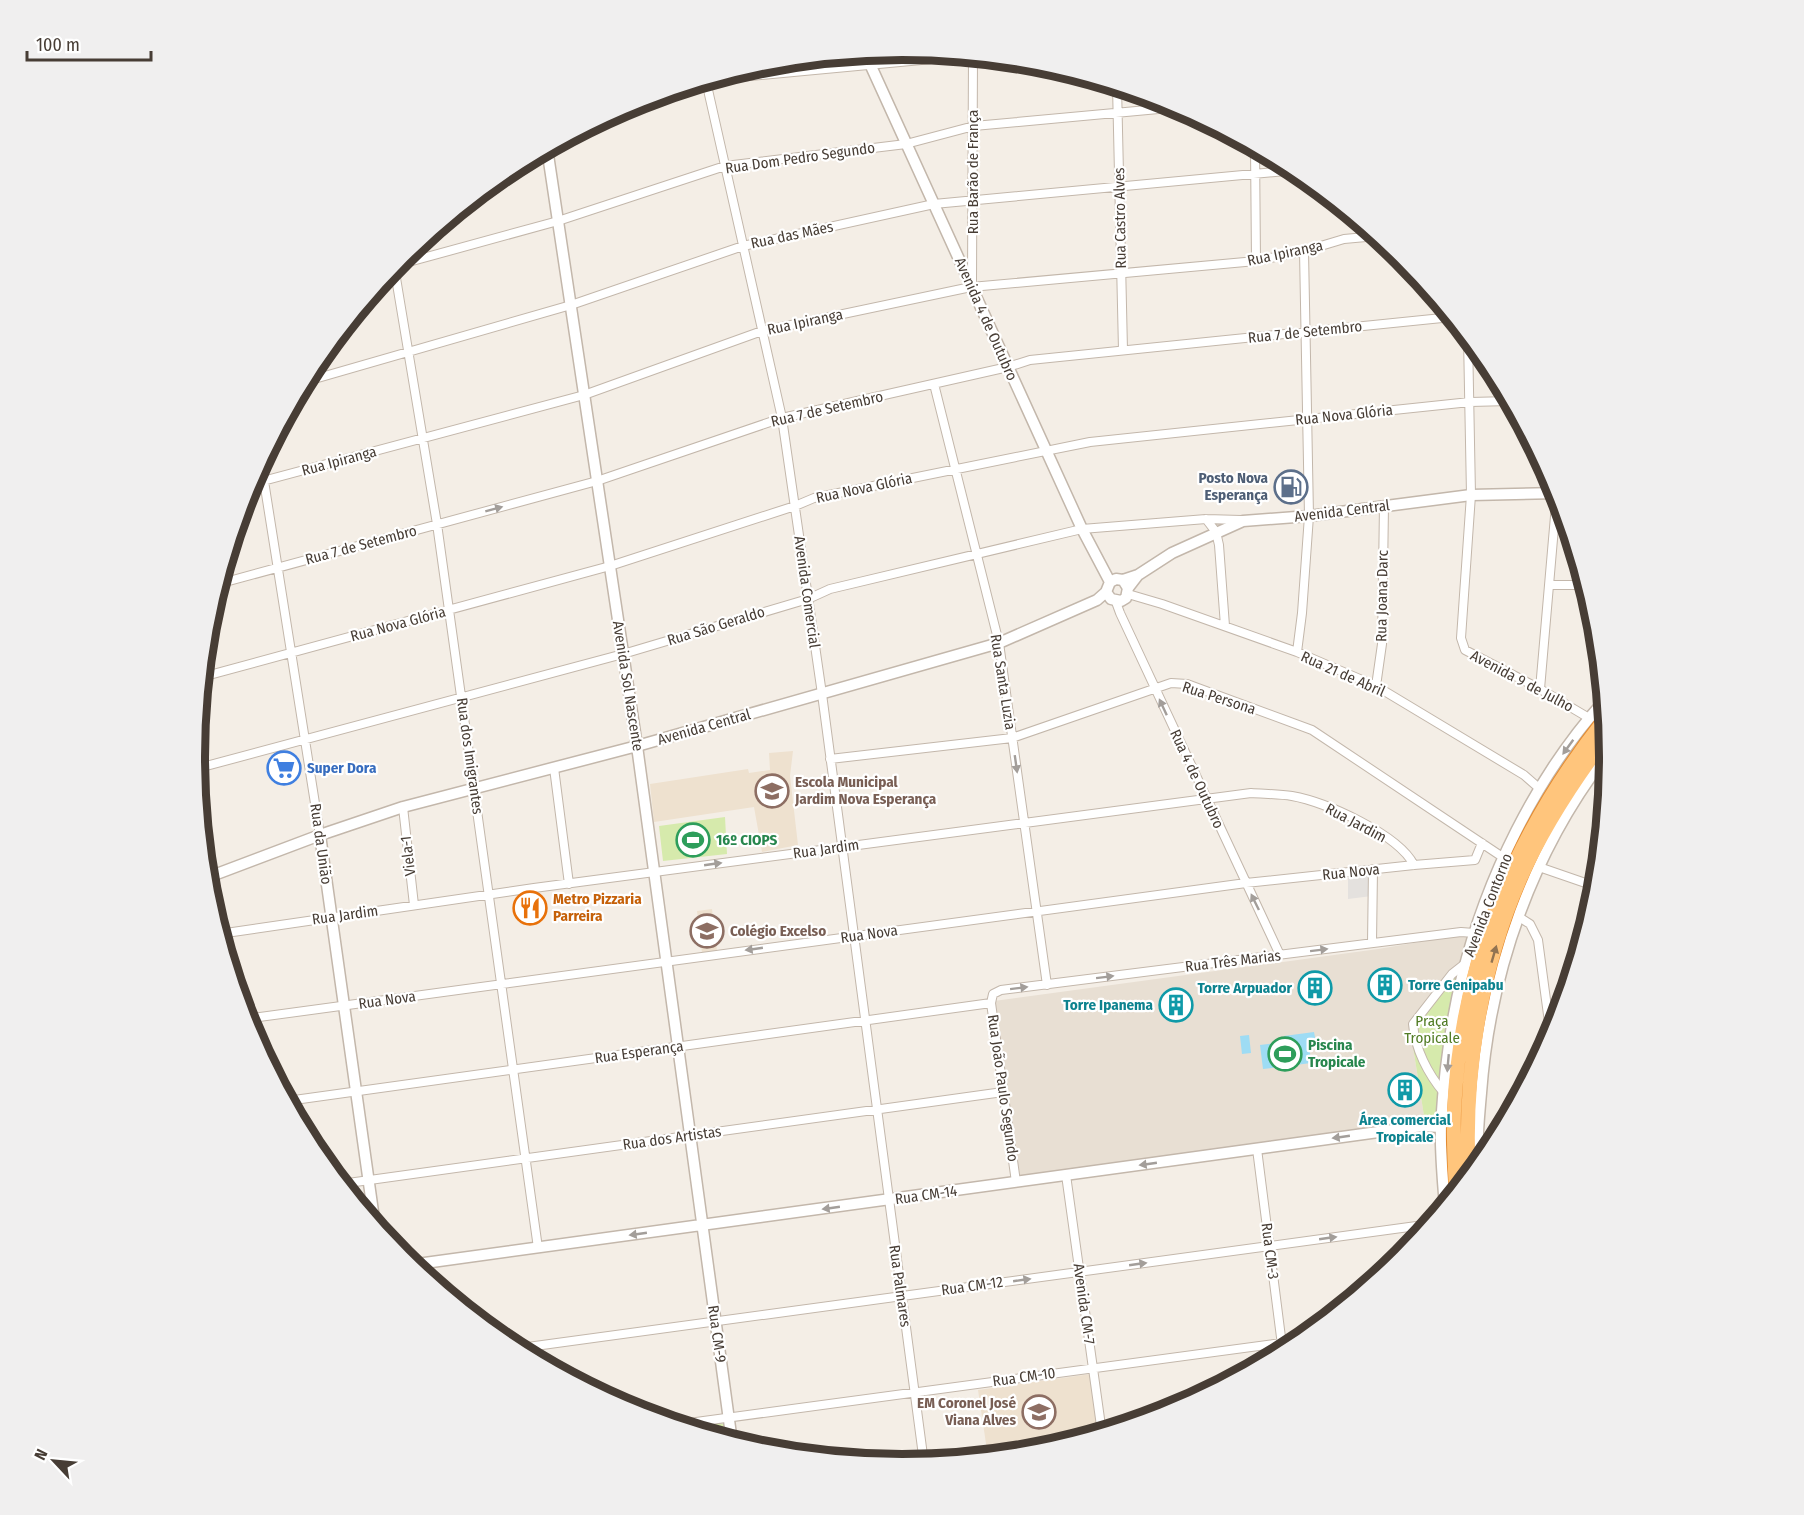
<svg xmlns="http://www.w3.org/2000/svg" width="1804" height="1515" font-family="'Fira Sans Condensed',sans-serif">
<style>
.residential{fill:#e8dfd3}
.education{fill:#eee1cf}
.green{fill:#d6eaac}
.parking{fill:#e4e1de}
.water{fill:#9edcf4}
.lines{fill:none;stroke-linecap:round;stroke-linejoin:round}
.minor-casing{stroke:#c3b7ab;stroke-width:10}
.tertiary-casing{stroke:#c3b7ab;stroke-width:13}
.trunk-casing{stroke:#e58a2e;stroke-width:16}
.minor{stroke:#fff;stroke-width:8}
.tertiary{stroke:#fff;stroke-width:10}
.trunk{stroke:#ffc57c;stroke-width:14}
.oneway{fill:#a39e9a}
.oneway2{fill:#917351}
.labels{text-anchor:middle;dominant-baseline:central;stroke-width:4.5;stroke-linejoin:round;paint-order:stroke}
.street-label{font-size:15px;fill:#473d35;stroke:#fff}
.service-label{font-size:15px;font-weight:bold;fill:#4e5e75;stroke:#fff;text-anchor:end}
.shop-label{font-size:15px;font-weight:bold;fill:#366cbe;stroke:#fff;text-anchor:start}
.education-label{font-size:15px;font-weight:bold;fill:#785e54;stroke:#fff;text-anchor:start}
.leisure-label{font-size:15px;font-weight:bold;fill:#27864d;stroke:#fff;text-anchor:start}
.food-label{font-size:15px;font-weight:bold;fill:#c56008;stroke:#fff;text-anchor:start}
.culture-label{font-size:15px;font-weight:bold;fill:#0d838f;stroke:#fff;text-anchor:end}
.park-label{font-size:15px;fill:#517c25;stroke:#fff}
.rim{fill:none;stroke:#473d35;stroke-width:8}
</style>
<rect width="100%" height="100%" fill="#f4eee6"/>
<path class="residential" d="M1474,933L1466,963L1415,1038L1413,1047L1425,1122L1018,1177L994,1001L1378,949Z"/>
<path class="education" d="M793,751L790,776L798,845L762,852L754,807L654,822L650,784L748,769L749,773L770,770L769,753Z
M712,909L717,951L702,953L697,911Z
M1091,1374L1099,1434L1040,1452L988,1457L978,1390Z"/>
<path class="green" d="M725,817L727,854L663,861L659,826Z
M1466,963L1441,1127L1425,1122L1413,1047V1024Z
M718,1423L723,1424L726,1428L727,1441L685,1428Z"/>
<path class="parking" d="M1373,869L1372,896L1348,899V872Z"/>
<path class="water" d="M1314,1032L1316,1042L1309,1043L1311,1063L1263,1069L1260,1045L1284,1042V1036Z
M1249,1035L1251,1053L1242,1054L1240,1036Z"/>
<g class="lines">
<g class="minor-casing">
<path id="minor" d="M708,80L964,56
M706,81L782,418L822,694L924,1463
M1117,86L1123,350
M618,111L685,87
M1255,147L1256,261
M394,266L437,524L538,1248
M394,266L558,221L725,166L906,144L974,126L1180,107
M972,283L973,56
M1468,337L1471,495L1461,638L1465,650L1540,689L1589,718
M304,382L571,305L743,246L934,204L1297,170
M934,384L999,643L1047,985
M261,462L320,835
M248,485L584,395L762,331L971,287L1256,261L1304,251L1344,239L1377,236
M1206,519L1216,532L1219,545L1225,626
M218,584L597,481L782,418L1008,367L1030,360L1452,317
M1549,585H1586
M1128,594L1162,604L1297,652L1376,686L1524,775L1540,789
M1116,602L1120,613L1280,955
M1297,652L1302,613L1309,516L1304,251
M202,677L610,566L795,506L814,498L1090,442L1470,402L1510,401
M1376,686L1382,644L1384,505
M1540,689L1557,493
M830,759L1012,738L1171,683L1187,684L1312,730L1504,858
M554,768L569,884
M195,769L623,654L808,599L830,589L1082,529L1206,519L1241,520
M403,807L414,905
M1539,867L1597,887
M1519,917L1530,924L1538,940L1551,1037
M219,934L534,888L1251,793C1265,794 1279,794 1292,796C1326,802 1398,834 1414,865
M1372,943L1373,869
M245,1019L1246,883L1414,865L1475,860L1482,843
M1444,1093C1428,1074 1415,1049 1413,1024L1452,974L1466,963
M287,1101L991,1003
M1257,1149L1283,1353
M1066,1175L1102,1433
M1016,1182L991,1003L993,994L1001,990L1461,932L1474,933
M341,1184L1003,1092
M513,1349L1431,1224
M674,1425L1303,1340"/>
</g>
<g class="tertiary-casing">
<path id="tertiary" d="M865,53L1082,529L1110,582
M547,148L637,746L732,1442
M1123,580L1138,575L1172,553L1243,521L1309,516L1471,495L1558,493
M1128,588L1123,580L1116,579L1110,582L1106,592L1111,599L1121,601L1126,598L1128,588L1138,575
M320,835L375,1226
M206,878L320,835L403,807L637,746L999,643L1097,600L1106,592
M1478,1166C1476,1142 1479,1117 1481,1093C1490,970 1533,849 1609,752
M1445,1207C1443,1180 1440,1152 1441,1125C1444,1076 1450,1025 1462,977C1486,879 1536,776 1604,701
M410,1265L1422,1126L1441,1127"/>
</g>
<g class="trunk-casing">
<path id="trunk" d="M1469,1178C1463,1078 1480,970 1520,879C1543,827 1574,780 1608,735
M1456,1193C1455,1166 1453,1138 1454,1111C1461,962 1514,834 1606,718"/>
</g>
<use href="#minor" class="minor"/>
<use href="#tertiary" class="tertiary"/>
<use href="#trunk" class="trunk"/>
</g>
<defs><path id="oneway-solid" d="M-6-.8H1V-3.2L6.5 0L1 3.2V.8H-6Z" transform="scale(1.5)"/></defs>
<g class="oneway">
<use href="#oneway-solid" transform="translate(494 509) rotate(-15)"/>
<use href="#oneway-solid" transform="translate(1163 707) rotate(-115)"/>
<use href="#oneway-solid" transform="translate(1568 747) rotate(126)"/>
<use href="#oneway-solid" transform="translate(1016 764) rotate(82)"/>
<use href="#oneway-solid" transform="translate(713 864) rotate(-8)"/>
<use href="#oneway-solid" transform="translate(1255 902) rotate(-116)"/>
<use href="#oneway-solid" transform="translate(754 949) rotate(172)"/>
<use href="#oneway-solid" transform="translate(1319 950) rotate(-7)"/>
<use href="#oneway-solid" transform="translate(1105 977) rotate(-7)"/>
<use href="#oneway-solid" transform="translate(1019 988) rotate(-7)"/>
<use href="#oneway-solid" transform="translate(1448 1063) rotate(95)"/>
<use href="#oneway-solid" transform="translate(1341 1137) rotate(172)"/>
<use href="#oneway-solid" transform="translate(1148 1164) rotate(172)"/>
<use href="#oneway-solid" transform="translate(831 1208) rotate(172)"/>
<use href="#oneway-solid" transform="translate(638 1234) rotate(172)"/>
<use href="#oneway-solid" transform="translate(1328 1238) rotate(-8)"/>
<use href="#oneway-solid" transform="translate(1138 1264) rotate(-8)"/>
<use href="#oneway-solid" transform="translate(1022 1280) rotate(-8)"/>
</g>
<use class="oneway2" href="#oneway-solid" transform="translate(1494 954) rotate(-74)"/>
<defs>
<g id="fuel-ring" transform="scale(1.725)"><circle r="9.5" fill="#fff" stroke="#5c6f8a" stroke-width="1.5"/><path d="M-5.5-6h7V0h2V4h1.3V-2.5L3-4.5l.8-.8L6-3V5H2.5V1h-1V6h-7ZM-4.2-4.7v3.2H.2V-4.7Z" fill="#5c6f8a"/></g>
<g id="supermarket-ring" transform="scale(1.725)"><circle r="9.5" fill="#fff" stroke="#3f7fe0" stroke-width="1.5"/><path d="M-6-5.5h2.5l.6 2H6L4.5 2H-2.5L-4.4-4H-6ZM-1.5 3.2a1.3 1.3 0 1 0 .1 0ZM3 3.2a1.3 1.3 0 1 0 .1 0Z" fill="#3f7fe0"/></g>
<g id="school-ring" transform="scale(1.725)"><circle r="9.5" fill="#fff" stroke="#8d6e63" stroke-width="1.5"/><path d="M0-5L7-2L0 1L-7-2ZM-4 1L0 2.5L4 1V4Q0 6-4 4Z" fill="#8d6e63"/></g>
<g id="stadium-ring" transform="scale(1.725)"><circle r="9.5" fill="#fff" stroke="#2e9e5b" stroke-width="1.5"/><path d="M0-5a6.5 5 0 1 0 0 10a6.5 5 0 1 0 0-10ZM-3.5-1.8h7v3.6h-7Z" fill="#2e9e5b"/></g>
<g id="restaurant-ring" transform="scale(1.725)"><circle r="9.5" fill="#fff" stroke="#e8710a" stroke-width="1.5"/><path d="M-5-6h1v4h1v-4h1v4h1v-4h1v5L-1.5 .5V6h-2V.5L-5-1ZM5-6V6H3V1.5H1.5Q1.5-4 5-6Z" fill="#e8710a"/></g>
<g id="building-ring" transform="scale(1.725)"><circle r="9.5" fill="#fff" stroke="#0f9aa8" stroke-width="1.5"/><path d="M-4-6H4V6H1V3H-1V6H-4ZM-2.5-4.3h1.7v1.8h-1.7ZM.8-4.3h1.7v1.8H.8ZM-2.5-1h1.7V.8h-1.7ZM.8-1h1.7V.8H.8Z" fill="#0f9aa8"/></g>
</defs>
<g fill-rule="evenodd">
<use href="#fuel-ring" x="1291" y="487"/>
<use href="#supermarket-ring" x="284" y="768"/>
<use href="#school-ring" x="772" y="791"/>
<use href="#stadium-ring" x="693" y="840"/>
<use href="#restaurant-ring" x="530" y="908"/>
<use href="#school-ring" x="707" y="931"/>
<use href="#building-ring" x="1385" y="985"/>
<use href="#building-ring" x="1315" y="988"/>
<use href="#building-ring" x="1176" y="1005"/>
<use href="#stadium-ring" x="1285" y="1054"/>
<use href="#building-ring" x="1405" y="1090"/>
<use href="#school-ring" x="1039" y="1412"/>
</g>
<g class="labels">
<g class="street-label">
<text transform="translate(800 158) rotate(-8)">Rua Dom Pedro Segundo</text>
<text transform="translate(973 172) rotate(-90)">Rua Barão de França</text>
<text transform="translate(1120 218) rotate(-91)">Rua Castro Alves</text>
<text transform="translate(792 235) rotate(-12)">Rua das Mães</text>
<text transform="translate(1285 253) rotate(-12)">Rua Ipiranga</text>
<text transform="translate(986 319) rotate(66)">Avenida 4 de Outubro</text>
<text transform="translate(805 322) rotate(-12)">Rua Ipiranga</text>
<text transform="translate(1305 332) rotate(-6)">Rua 7 de Setembro</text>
<text transform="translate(827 409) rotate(-13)">Rua 7 de Setembro</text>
<text transform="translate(1344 415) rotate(-6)">Rua Nova Glória</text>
<text transform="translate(339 461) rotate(-15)">Rua Ipiranga</text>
<text transform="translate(864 488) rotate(-12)">Rua Nova Glória</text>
<text transform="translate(1342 511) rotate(-7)">Avenida Central</text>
<text transform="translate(361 545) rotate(-15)">Rua 7 de Setembro</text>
<text transform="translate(807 592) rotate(82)">Avenida Comercial</text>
<text transform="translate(1382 596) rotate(-89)">Rua Joana Darc</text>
<text transform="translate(398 624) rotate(-15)">Rua Nova Glória</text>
<text transform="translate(716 626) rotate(-17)">Rua São Geraldo</text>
<text transform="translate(1343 674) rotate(24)">Rua 21 de Abril</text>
<text transform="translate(1522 681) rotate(28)">Avenida 9 de Julho</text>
<text transform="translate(1003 682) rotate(81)">Rua Santa Luzia</text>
<text transform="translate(628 686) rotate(81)">Avenida Sol Nascente</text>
<text transform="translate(1219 698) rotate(18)">Rua Persona</text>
<text transform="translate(704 727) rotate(-16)">Avenida Central</text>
<text transform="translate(470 756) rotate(82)">Rua dos Imigrantes</text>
<text transform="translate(1197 779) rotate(65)">Rua 4 de Outubro</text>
<text transform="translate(1356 823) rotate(28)">Rua Jardim</text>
<text transform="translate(321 844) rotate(82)">Rua da União</text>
<text transform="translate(826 849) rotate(-8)">Rua Jardim</text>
<text transform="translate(408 856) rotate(-97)">Viela-1</text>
<text transform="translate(1351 872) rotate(-6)">Rua Nova</text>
<text transform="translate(1488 905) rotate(-69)">Avenida Contorno</text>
<text transform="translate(345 915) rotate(-8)">Rua Jardim</text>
<text transform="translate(869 934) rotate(-8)">Rua Nova</text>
<text transform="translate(1233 961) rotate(-7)">Rua Três Marias</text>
<text transform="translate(387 1000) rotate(-8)">Rua Nova</text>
<text transform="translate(639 1052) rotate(-8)">Rua Esperança</text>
<text transform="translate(1003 1088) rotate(82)">Rua João Paulo Segundo</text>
<text transform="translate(672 1138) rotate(-8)">Rua dos Artistas</text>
<text transform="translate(926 1195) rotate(-8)">Rua CM-14</text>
<text transform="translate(1270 1251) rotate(83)">Rua CM-3</text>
<text transform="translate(900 1286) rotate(82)">Rua Palmares</text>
<text transform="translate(972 1286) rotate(-8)">Rua CM-12</text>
<text transform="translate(1084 1304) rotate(82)">Avenida CM-7</text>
<text transform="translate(717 1334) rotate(82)">Rua CM-9</text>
<text transform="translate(1024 1377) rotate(-8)">Rua CM-10</text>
</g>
<g class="service-label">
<text x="1268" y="478">Posto Nova<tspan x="1268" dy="17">Esperança</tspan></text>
</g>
<g class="shop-label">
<text x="307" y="768">Super Dora</text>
</g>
<g class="education-label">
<text x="795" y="782">Escola Municipal<tspan x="795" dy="17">Jardim Nova Esperança</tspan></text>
<text x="730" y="931">Colégio Excelso</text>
<text x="1016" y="1403" text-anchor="end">EM Coronel José<tspan x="1016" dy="17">Viana Alves</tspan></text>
</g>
<g class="leisure-label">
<text x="716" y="840">16º CIOPS</text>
<text x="1308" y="1045">Piscina<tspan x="1308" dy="17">Tropicale</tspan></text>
</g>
<g class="food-label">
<text x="553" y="899">Metro Pizzaria<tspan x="553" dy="17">Parreira</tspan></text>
</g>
<g class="culture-label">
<text x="1408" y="985" text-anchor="start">Torre Genipabu</text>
<text x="1292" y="988">Torre Arpuador</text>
<text x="1153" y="1005">Torre Ipanema</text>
<text x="1405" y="1120" text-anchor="middle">Área comercial<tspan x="1405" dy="17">Tropicale</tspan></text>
</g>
<g class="park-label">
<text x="1432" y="1021">Praça<tspan x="1432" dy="17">Tropicale</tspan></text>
</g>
</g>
<path d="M0 0H1804V1515H0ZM205 757a697 697 0 1 1 1394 0a697 697 0 1 1-1394 0Z" fill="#f0efef" fill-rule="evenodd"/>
<path class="rim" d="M205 757a697 697 0 1 1 1394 0a697 697 0 1 1-1394 0Z"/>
<g transform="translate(54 1461) rotate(296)" stroke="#ffffff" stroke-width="4.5" paint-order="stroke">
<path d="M0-4.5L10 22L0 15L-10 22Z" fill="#473d35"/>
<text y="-9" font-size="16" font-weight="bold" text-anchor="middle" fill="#473d35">N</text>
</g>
<path d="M27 51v9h124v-9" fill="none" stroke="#473d35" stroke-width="3"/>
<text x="36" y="51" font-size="18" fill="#473d35" stroke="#ffffff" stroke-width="4.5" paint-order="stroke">100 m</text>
</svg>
